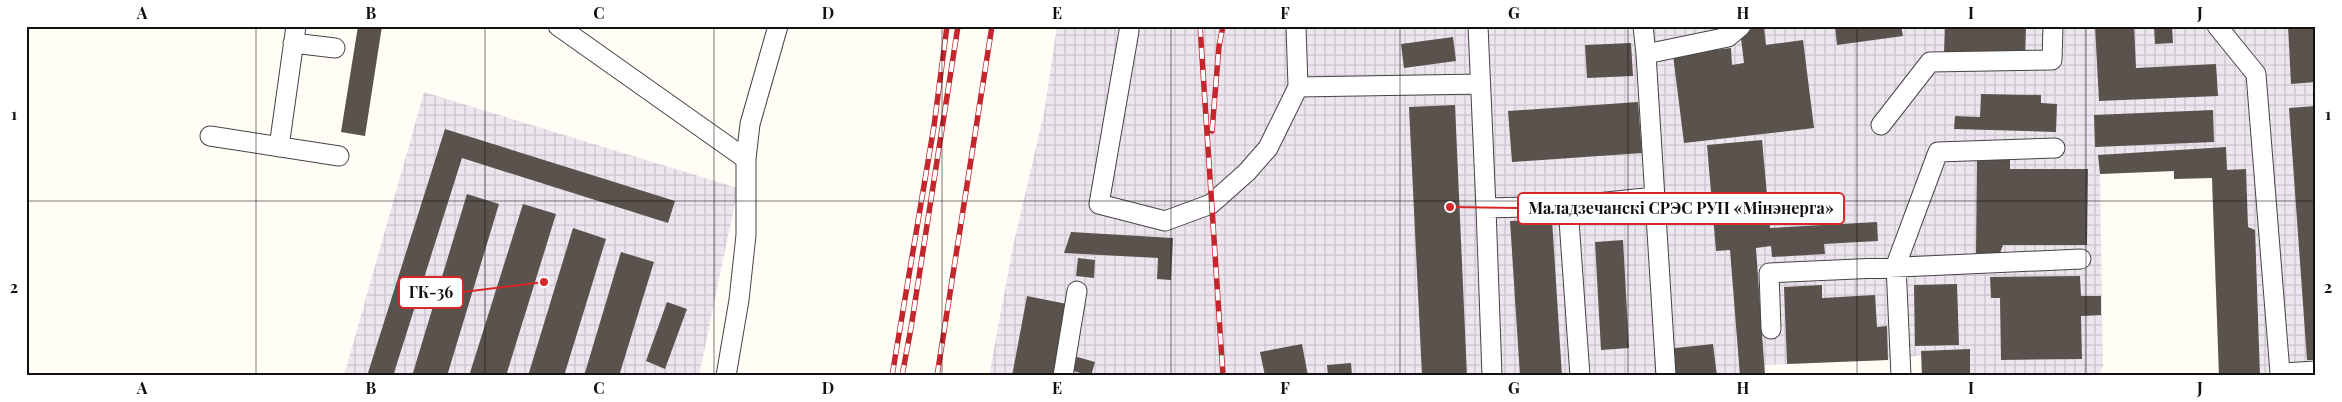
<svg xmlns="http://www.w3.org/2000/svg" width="2342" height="402" font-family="'Playfair Display',serif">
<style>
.industrial{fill:url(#industrial-grid)}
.building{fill:#5a524d}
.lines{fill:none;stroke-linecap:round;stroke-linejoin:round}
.minor-casing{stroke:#444;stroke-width:21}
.minor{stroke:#fff;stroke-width:19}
.rail-casing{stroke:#c4262e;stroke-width:5.5}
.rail{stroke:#fff;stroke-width:4;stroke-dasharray:11;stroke-linecap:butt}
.grid{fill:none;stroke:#111;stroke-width:1;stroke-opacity:0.55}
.leader{fill:none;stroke:#d62828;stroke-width:2}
.callout-dot{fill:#d62828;stroke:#fff;stroke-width:2}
.callout{fill:#fff;stroke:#d62828;stroke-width:2}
.callout-label{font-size:16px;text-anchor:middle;font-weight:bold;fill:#111}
.neatline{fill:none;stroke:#111;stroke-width:2}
.grid-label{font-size:16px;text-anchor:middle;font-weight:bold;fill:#111}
</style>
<defs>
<pattern id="industrial-grid" width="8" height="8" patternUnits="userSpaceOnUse" patternTransform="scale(1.25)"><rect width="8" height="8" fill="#eee6ef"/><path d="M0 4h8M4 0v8" fill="none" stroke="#cbc4cc"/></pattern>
</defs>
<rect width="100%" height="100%" fill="#fffdf5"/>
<path class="industrial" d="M1057,26H2316V376H2219L2212,178L2174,179L2173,171L2100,174L2103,367L2098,376H1922L1921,355L1888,360L1765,365V376H989L1013,246L1044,113Z
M424,92L738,188L699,376H344Z"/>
<path class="building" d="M358,26H382L365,136L341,132Z
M1835,26H1901L1903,36L1837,45Z
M1945,26H2026L2025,57L1944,53Z
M2095,26H2134L2136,68L2216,64L2218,96L2099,101Z
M2154,26H2172L2173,43L2155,44Z
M2288,26H2316V82L2291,84Z
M1764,28L1766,45L1803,40L1814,128L1684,143L1673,55L1731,48L1732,65L1744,63L1740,30Z
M1453,37L1456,61L1404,68L1401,44Z
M1631,43L1633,76L1587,78L1585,45Z
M1981,94L2041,95V103L2057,104L2056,132L1954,129L1955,116L1980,117Z
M1638,102L1642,153L1512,162L1508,111Z
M1455,105L1467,376H1422L1409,107Z
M2316,106V360H2307L2289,108Z
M2213,110L2214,142L2095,147L2094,115Z
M445,129L675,201L668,223L462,158L393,376H367Z
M1762,140L1770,228L1877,222L1878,241L1824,244L1825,254L1772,257L1771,246L1756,248L1765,376H1740L1730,250L1716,251L1707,145Z
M2226,147L2227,170L2246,169L2248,227L2255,230L2260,376H2219L2212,178L2174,179V171L2100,174L2098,155Z
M1977,157H2010V169H2088L2087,245H2003L2000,253H1976Z
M467,194L499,204L447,376H412Z
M523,204L556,214L506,376H469Z
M1552,219L1562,376H1520L1510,221Z
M573,228L606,239L564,376H528Z
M1071,232L1173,238L1171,280L1157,279L1158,258L1064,253Z
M1623,240L1629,348L1601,350L1595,242Z
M621,252L654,262L619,376H584Z
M1078,258L1095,260L1094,278L1076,276Z
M2080,276L2081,296H2101V315L2081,316L2082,359L2001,360L2000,298H1991L1990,277Z
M1957,284L1959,345L1915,346L1914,285Z
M1822,285V298L1875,295L1877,327L1887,326L1888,360L1787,364L1784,287Z
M1027,296L1067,304L1054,376H1012Z
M667,302L687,309L665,369L646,361Z
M1302,344L1308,376H1265L1260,352Z
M1713,344L1717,376H1669L1666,349Z
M1970,349V376H1922L1921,351Z
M1074,356L1095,362L1091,376L1070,370Z
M1351,363L1352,376H1328L1327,365Z"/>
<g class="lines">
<g class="minor-casing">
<path id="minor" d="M558,26L746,159
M1296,26L1298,87
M1478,26L1486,208
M1643,26L1646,54L1728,37L1741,26
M2217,26L2256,74L2280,373L2316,371
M1129,31L1099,204L1165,221L1211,204L1247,172L1268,148L1298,87L1480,84
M293,43L335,48
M1646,54L1666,376
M1881,125L1930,62L2052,60L2053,26
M210,136L339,156
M279,147L296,26
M1771,329L1769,273L2081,259
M726,376L739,300L746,235V159L750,124L778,26
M1063,376L1077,291
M1492,376L1486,208L1568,206
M1580,376L1568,206L1655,197
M1901,376L1896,265L1938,152L2055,148"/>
</g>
<use href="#minor" class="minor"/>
<g class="rail-casing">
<path id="rail" d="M1200,26L1223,376
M1212,131L1219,46L1223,26
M892,376L934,126L947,26
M902,376L911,328L958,26
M937,376L992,26"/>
</g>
<use href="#rail" class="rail"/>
</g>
<path class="grid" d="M256,26V376M485,26V376M714,26V376M942,26V376M1171,26V376M1400,26V376M1628,26V376M1857,26V376M2086,26V376M26,201H2316"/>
<path class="leader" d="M1450 207L1518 208M544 282L463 292"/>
<g class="callout-dot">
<circle cx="1450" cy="207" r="5"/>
<circle cx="544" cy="282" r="5"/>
</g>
<g class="callout">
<rect x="1518" y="193" width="326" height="31" rx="5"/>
<rect x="399" y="277" width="64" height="31" rx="5"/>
</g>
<g class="callout-label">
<text x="1681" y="214">Маладзечанскі СРЭС РУП «Мінэнерга»</text>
<text x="431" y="298">ГК-36</text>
</g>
<rect width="2342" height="402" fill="none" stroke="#ffffff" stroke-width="55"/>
<rect x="28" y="28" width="2286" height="346" class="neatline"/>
<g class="grid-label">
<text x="142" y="19">A</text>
<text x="371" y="19">B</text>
<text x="599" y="19">C</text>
<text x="828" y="19">D</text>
<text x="1057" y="19">E</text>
<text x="1285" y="19">F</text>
<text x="1514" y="19">G</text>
<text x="1743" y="19">H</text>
<text x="1971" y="19">I</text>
<text x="2200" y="19">J</text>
<text x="14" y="120">1</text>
<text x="2328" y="120">1</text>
<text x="14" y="293">2</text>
<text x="2328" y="293">2</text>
<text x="142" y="394">A</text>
<text x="371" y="394">B</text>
<text x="599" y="394">C</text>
<text x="828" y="394">D</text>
<text x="1057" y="394">E</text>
<text x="1285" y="394">F</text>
<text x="1514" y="394">G</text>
<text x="1743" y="394">H</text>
<text x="1971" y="394">I</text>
<text x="2200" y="394">J</text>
</g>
</svg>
